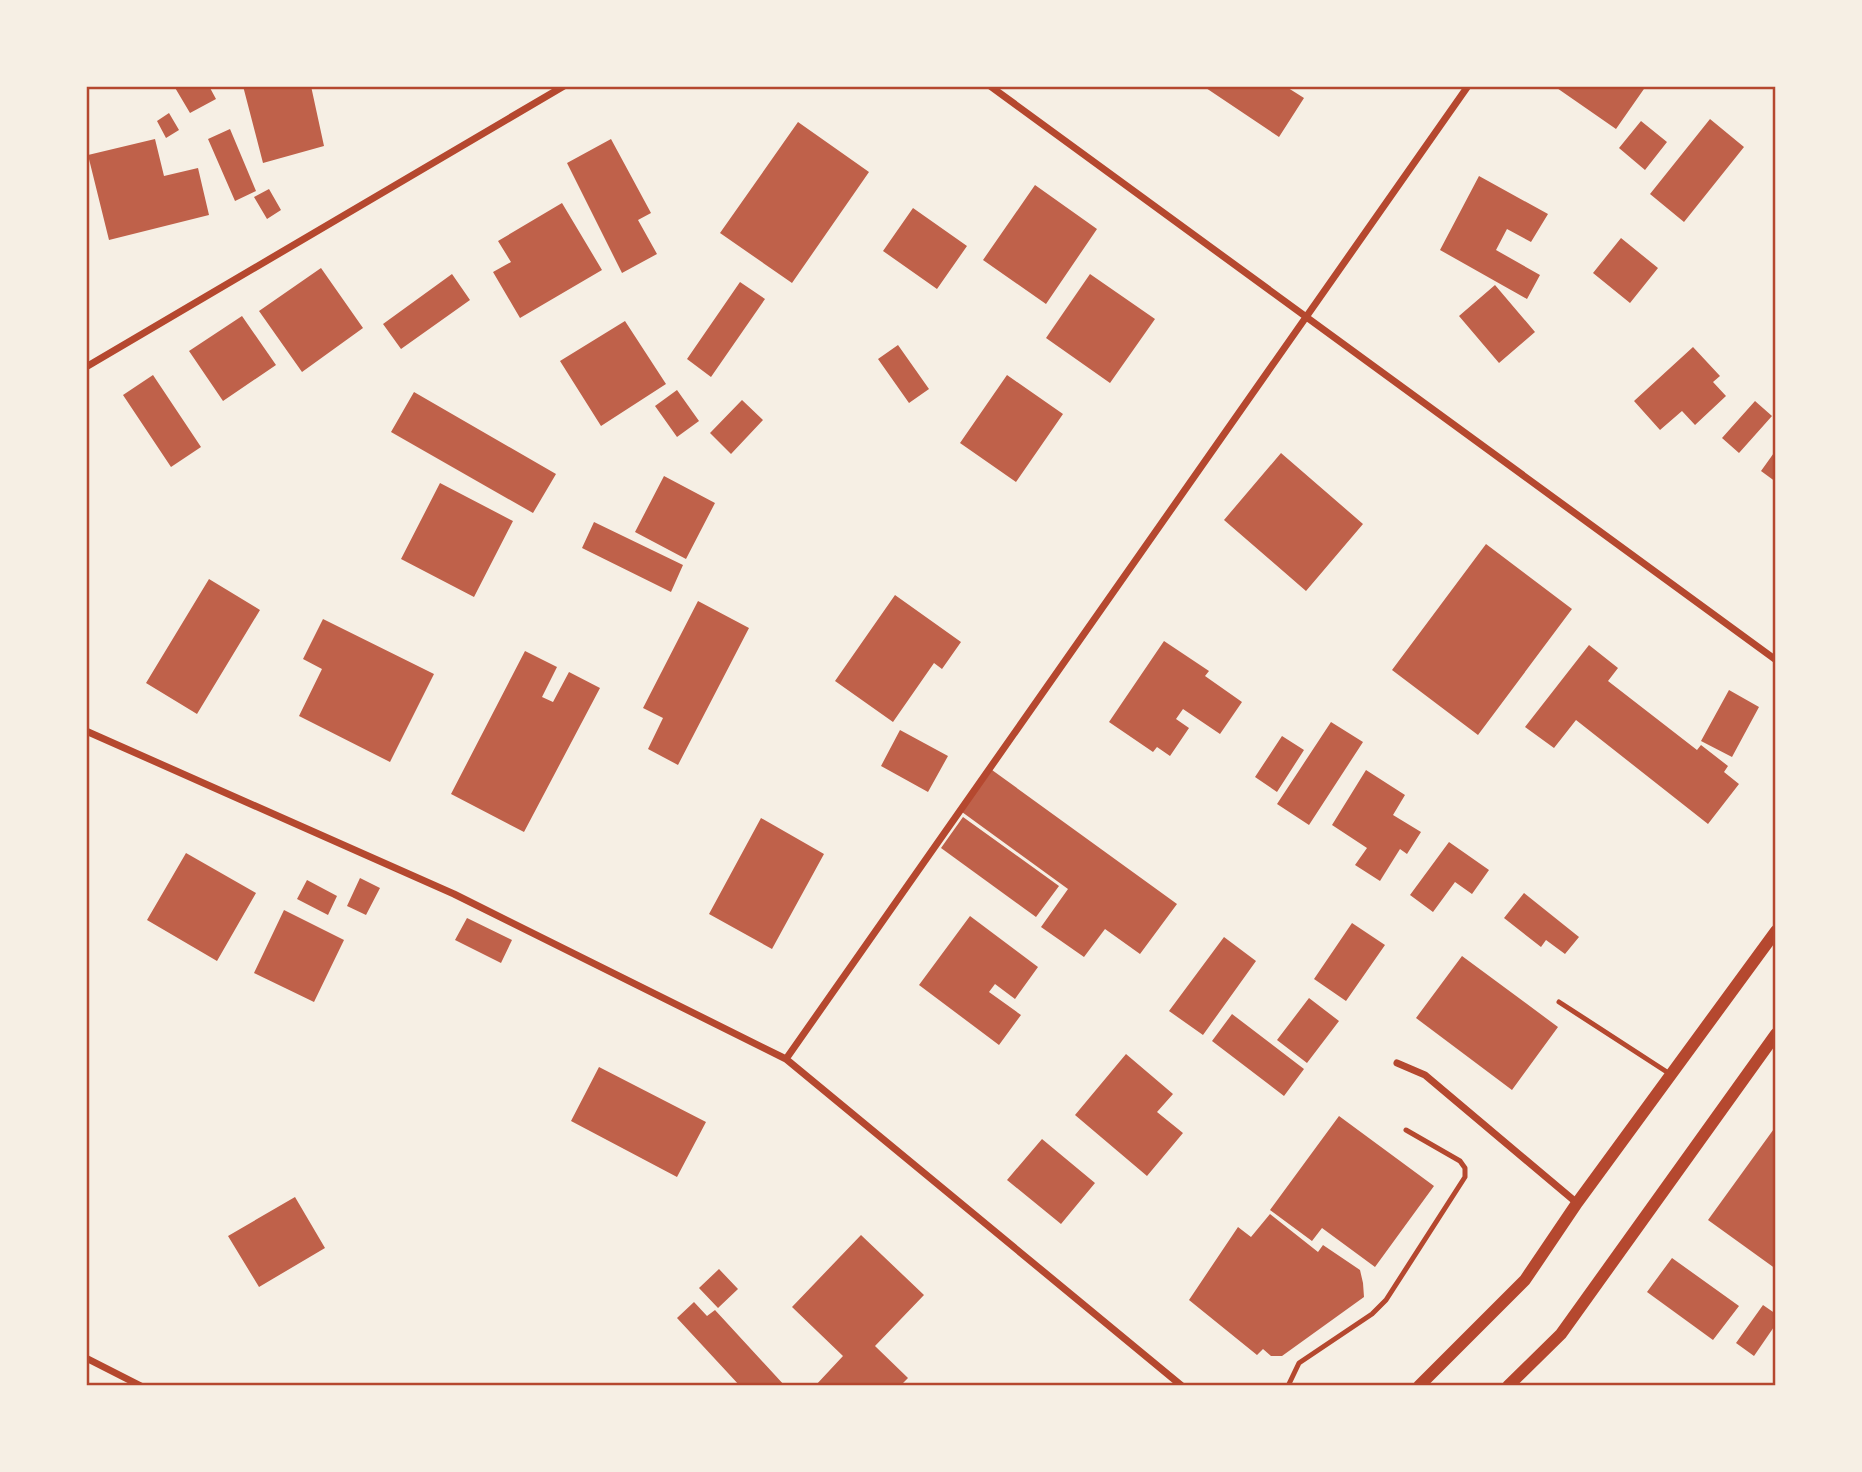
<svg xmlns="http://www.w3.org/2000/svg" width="1862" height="1472" font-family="Jost,sans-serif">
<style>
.building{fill:#bf614a}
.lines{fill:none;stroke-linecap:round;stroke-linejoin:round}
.service{stroke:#b5482f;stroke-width:5}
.minor{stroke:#b5482f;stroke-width:7}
.tertiary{stroke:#b5482f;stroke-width:12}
.neatline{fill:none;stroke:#b5482f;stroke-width:2.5}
</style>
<rect width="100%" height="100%" fill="#f6efe4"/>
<path class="building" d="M174,86H209L216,99L190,113Z
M243,86H311L324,146L263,163Z
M1203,86H1285L1304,98L1279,137Z
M1554,86H1646L1616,129Z
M169,113L179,130L166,138L157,121Z
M1710,119L1744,147L1684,222L1650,194Z
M1641,121L1667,142L1645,170L1619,148Z
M798,122L869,172L792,283L720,233Z
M230,129L256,191L235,201L208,139Z
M155,139L164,176L198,168L209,215L109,240L88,155Z
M611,139L651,213L638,220L657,254L622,273L567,163Z
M1479,176L1548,214L1531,242L1507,229L1496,250L1540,275L1527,299L1440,250Z
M1035,185L1097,229L1046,304L983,260Z
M269,189L281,210L267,219L254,197Z
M562,203L602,270L520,318L493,272L511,262L498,241Z
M913,208L967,246L937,289L883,251Z
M1621,238L1658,268L1630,303L1593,273Z
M321,268L363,328L302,372L259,311Z
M452,274L470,300L401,349L383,324Z
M1090,274L1155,319L1110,383L1046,338Z
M740,282L765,299L711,377L687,359Z
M1495,285L1535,332L1499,363L1459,316Z
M242,316L276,365L223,401L189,351Z
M625,321L666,384L601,426L560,361Z
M898,345L929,389L909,403L878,359Z
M1693,347L1720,376L1713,382L1726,396L1695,425L1682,411L1660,430L1634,401Z
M153,375L201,447L171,467L123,395Z
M1007,375L1063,414L1016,482L960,443Z
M677,390L699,421L677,437L655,406Z
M414,392L556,474L533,513L391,432Z
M742,400L763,420L731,454L710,433Z
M1755,401L1772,416L1739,453L1722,438Z
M1776,450V482L1761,471Z
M1281,453L1363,524L1306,591L1224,520Z
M664,476L715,503L686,559L635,532Z
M440,483L513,521L474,597L401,559Z
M594,522L683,565L671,592L582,548Z
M1486,544L1572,609L1478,735L1392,670Z
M209,579L260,610L197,714L146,683Z
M895,595L961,642L942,669L934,663L893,722L835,681Z
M698,601L749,628L678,765L648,749L663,718L643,708Z
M323,619L434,674L390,762L299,716L322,669L303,659Z
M1164,641L1209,671L1205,676L1242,702L1220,734L1183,709L1176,719L1189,728L1170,756L1157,747L1153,752L1109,722Z
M1589,645L1618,668L1608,681L1697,750L1701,745L1728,766L1724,772L1739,784L1708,824L1576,720L1554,748L1525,727Z
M525,651L557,667L542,697L553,702L569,672L600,688L524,832L451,794Z
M1729,690L1759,707L1732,757L1701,741Z
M1331,722L1363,742L1309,825L1277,804Z
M900,730L948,756L928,792L881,766Z
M1282,736L1304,750L1277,792L1255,777Z
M992,770L1177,904L1140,954L1105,929L1084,957L1041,927L1068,889L962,812Z
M1366,770L1405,795L1393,815L1421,832L1407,854L1400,849L1380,881L1355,865L1367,848L1332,825Z
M963,817L1059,886L1036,917L941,848Z
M761,818L824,854L772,949L709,914Z
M1449,842L1489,870L1472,894L1455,882L1433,912L1410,895Z
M186,853L256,893L217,961L147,920Z
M360,878L380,888L366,915L347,906Z
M307,880L337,896L328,915L297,899Z
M1524,893L1579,937L1565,954L1546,940L1541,947L1504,918Z
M284,910L344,940L314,1002L254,973Z
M970,916L1038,967L1015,999L995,984L989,992L1021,1015L999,1045L919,985Z
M467,918L512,940L501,963L455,940Z
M1352,923L1385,945L1346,1001L1314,979Z
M1224,937L1256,961L1203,1035L1169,1011Z
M1462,956L1558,1027L1512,1090L1416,1018Z
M1309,998L1339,1021L1307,1063L1277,1040Z
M1232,1014L1304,1069L1284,1096L1212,1041Z
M1126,1054L1173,1094L1157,1112L1183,1133L1147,1176L1075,1115Z
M599,1067L706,1122L677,1177L571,1121Z
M1339,1116L1434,1186L1375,1267L1322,1228L1312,1241L1270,1210Z
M1776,1126V1269L1708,1220Z
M1042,1139L1095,1183L1061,1224L1007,1180Z
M295,1197L325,1248L259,1287L228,1236Z
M1270,1214L1318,1252L1323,1245L1360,1270L1363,1283L1364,1297L1282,1356H1271L1263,1349L1257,1355L1189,1300L1238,1227L1251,1237Z
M861,1235L924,1295L875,1346L908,1378L903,1383L906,1386H815L843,1356L792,1307Z
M1672,1258L1739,1306L1713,1340L1647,1292Z
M719,1269L738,1289L718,1308L699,1288Z
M694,1302L707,1316L715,1310L785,1386H740L677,1318Z
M1763,1305L1776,1314V1324L1754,1356L1736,1343Z"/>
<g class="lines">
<path class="service" d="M1559,1002L1670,1074
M1288,1386L1299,1363L1372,1314L1386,1300L1465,1177V1168L1460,1161L1406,1130"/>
<path class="minor" d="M990,86L1776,660
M86,367L564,86
M86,731L454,894L786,1059L1182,1386
M786,1059L1468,86
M1397,1063L1425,1075L1577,1203
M86,1358L141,1386"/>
<path class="tertiary" d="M1419,1386L1525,1280L1577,1203L1776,931
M1508,1386L1561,1334L1776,1034"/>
</g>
<rect width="1862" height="1472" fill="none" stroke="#f6efe4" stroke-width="175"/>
<rect x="88" y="88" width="1686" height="1296" class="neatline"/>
</svg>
